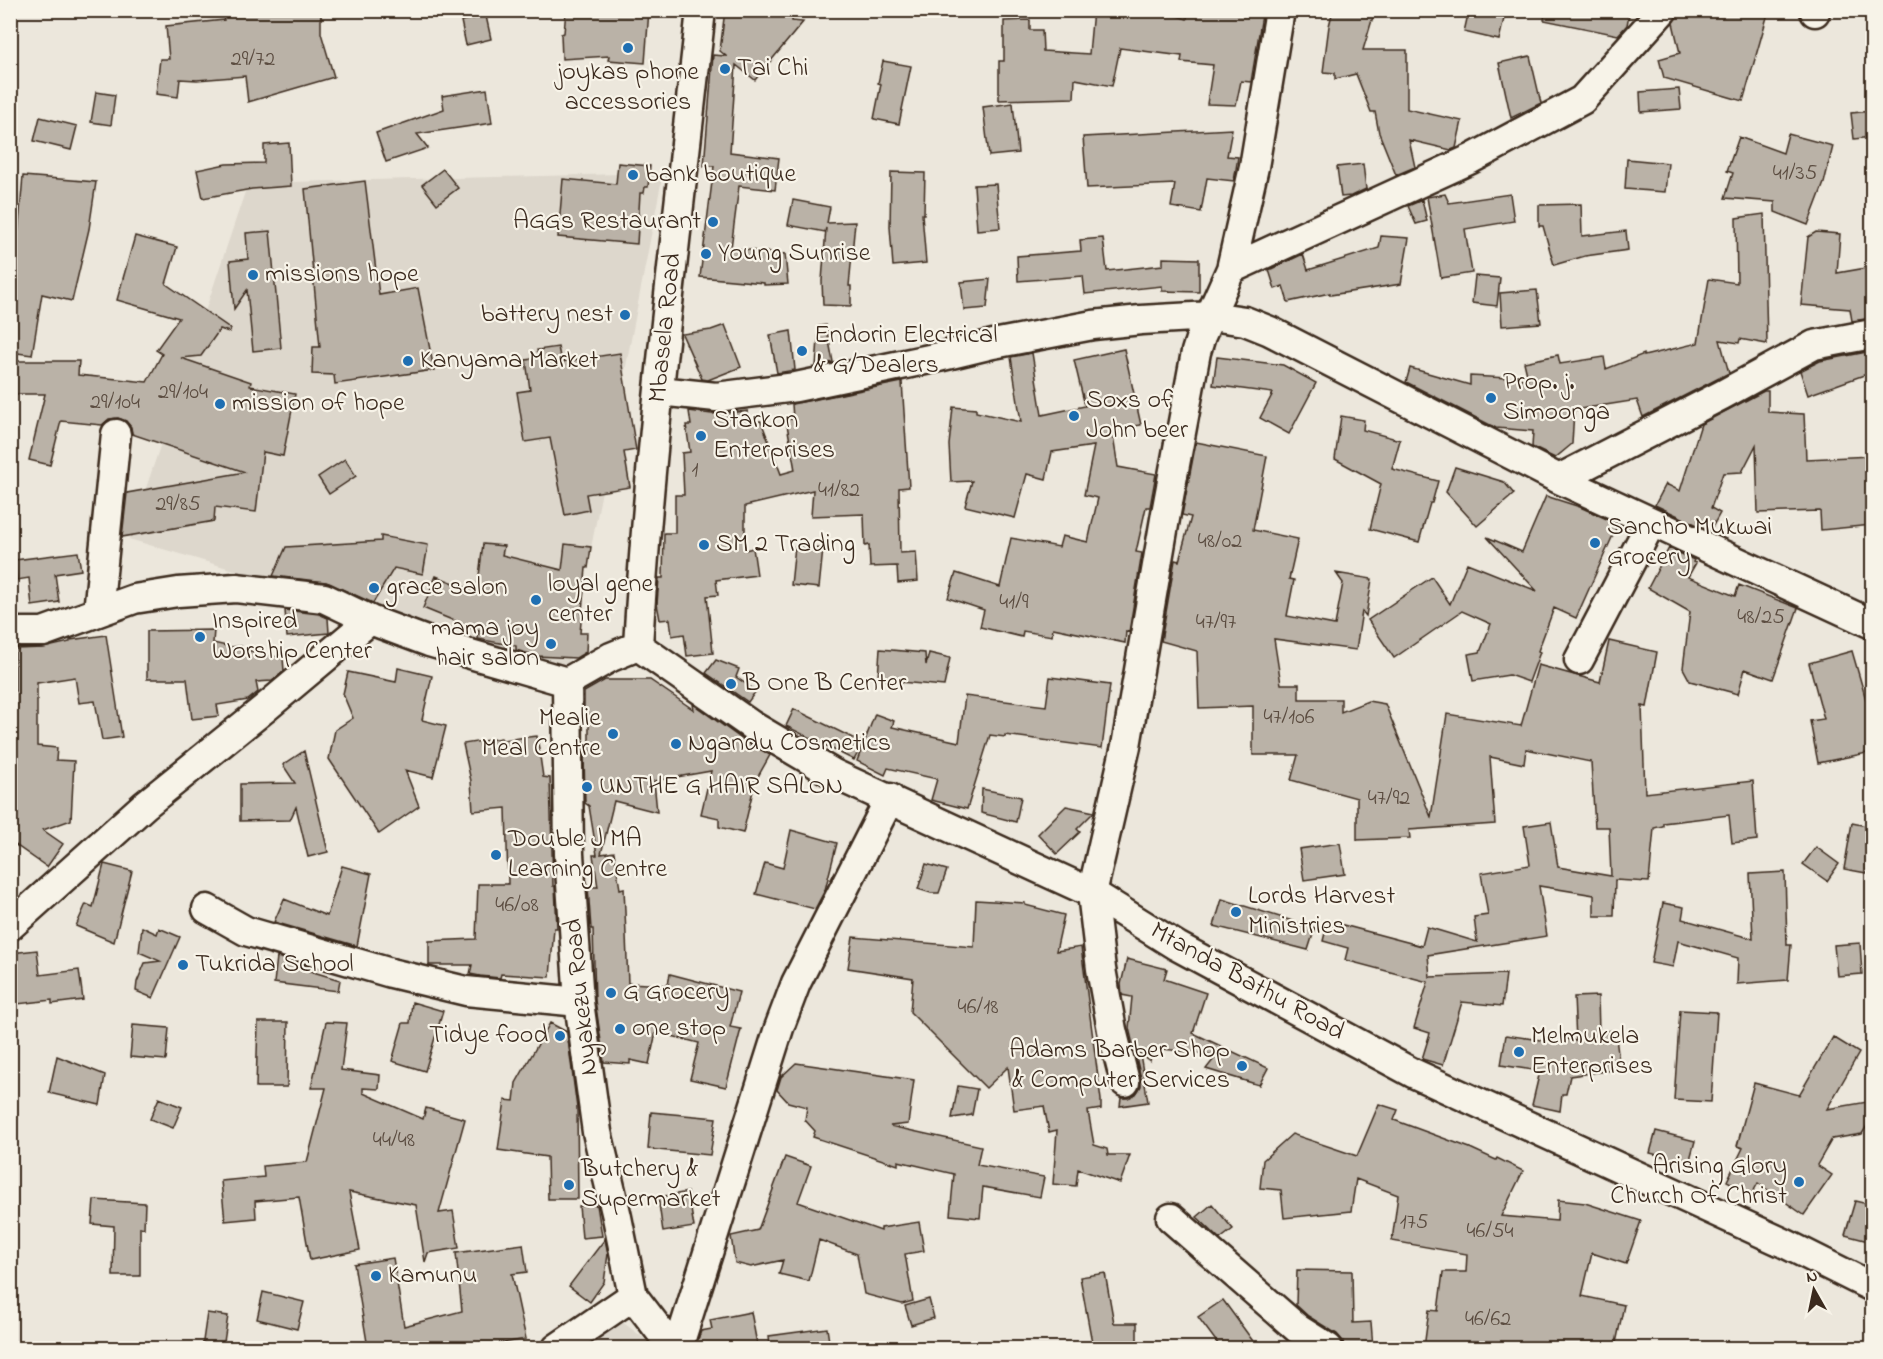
<svg xmlns="http://www.w3.org/2000/svg" width="1883" height="1359" font-family="'Indie Flower',sans-serif">
<style>
.built{fill:#ddd7cc}
.building{fill:#bab2a7;stroke:#3b2a1e;stroke-width:1.5}
.lines{fill:none;stroke-linecap:round;stroke-linejoin:round}
.street-casing{stroke:#3b2a1e;stroke-width:33}
.street{stroke:#f7f3e8;stroke-width:28}
.poi-dot{fill:#1f6fb2;stroke:#f7f3e8;stroke-width:2}
.labels{text-anchor:middle;dominant-baseline:central;stroke-width:4.5;stroke-linejoin:round;paint-order:stroke}
.number-label{font-size:22px;fill:#5b4c40}
.poi-label{font-size:26px;fill:#3b2a1e;stroke:#f7f3e8;text-anchor:start}
.street-label{font-size:26px;fill:#3b2a1e;stroke:#f7f3e8}
</style>
<rect width="100%" height="100%" fill="#ece7dc"/>
<filter id="ink" filterUnits="userSpaceOnUse"><feTurbulence type="fractalNoise" baseFrequency=".0167" numOctaves="2"/><feDisplacementMap in="SourceGraphic" scale="12" xChannelSelector="R" yChannelSelector="G"/><feConvolveMatrix kernelMatrix="1 2 1 2 8 2 1 2 1" color-interpolation-filters="sRGB"/></filter>
<g filter="url(#ink)">
<path class="built" d="M663,173L568,668L129,539L248,183Z
M617,1318L657,1348H570Z"/>
<path class="building" d="M222,10H321V33L334,77L248,102L245,76L197,80L180,79L178,97L156,94L160,59H169L166,26L224,20Z
M566,10H649L645,63L608,60L609,56L562,59L561,34L564,33Z
M725,10H793L792,21L803,22L755,80L736,65L730,152L779,158L775,190L739,186L731,248L785,254L788,284L764,285V283L700,277L714,166H704L711,80L713,55L726,56L720,51Z
M1093,10H1158L1187,19L1188,10H1215L1262,15L1251,82L1241,81L1236,105L1207,104L1213,65L1181,62L1182,56L1120,48L1112,86L1075,79L1074,98L999,100V61H1004V21L1030,20V30H1042L1043,51L1089,54Z
M1333,10H1375L1363,50H1407V109L1462,121L1456,148L1451,150L1409,140L1415,167L1396,175L1379,133L1375,112H1371L1356,74L1335,79V73L1323,72L1329,26Z
M1469,10H1506L1499,40L1464,32Z
M1545,10H1630L1627,25L1618,35L1544,20Z
M1679,10H1769L1743,101L1664,78L1659,59L1680,53L1673,23Z
M486,16L491,39L466,45L461,21Z
M1530,56L1541,103L1511,118L1499,63Z
M883,61L911,66L899,124L874,119L881,84L878,83Z
M487,89L492,123L417,134L428,148L386,162L376,133L444,109L442,96Z
M1679,89L1681,109L1641,112L1640,92Z
M96,92L115,95L111,125L91,122Z
M1013,103L1018,153L989,156L983,107Z
M1872,111V137L1854,139L1851,113Z
M40,117L77,126L71,150L34,141Z
M1232,129L1227,156L1238,157L1234,181L1207,178L1201,212L1171,207L1175,184L1087,188L1083,137Z
M1788,134L1833,146L1824,183L1808,225L1775,212V202L1725,198L1733,173L1727,171L1739,137L1783,153Z
M289,143L291,186L252,189L203,198L197,170L226,164L264,163V145Z
M1627,159L1668,163L1665,192L1625,189Z
M618,163L650,166L648,187H645L644,193H640L637,244L558,237L563,179L616,184Z
M1363,164L1366,189L1351,196L1341,197L1337,167Z
M443,169L458,188L437,204L422,185Z
M891,172L925,173L924,214H922L926,263L893,266L890,227Z
M23,176L96,182L89,229L72,301L42,294L32,355L10,352V245L17,247Z
M365,181L379,295L418,288L434,370L335,384L334,375L312,374L313,347H320L305,189Z
M996,184L1000,228L977,230L974,185Z
M1445,194L1449,203L1510,194L1514,221L1465,229L1472,273L1441,278L1427,197Z
M793,200L830,207L827,223L855,222L849,286H851V306L823,305L822,281L826,228L825,232L788,225Z
M1422,200L1427,221L1416,224L1408,206Z
M1581,204L1582,236L1626,231L1628,250L1585,256L1554,265L1543,226H1539V205Z
M1764,214L1767,344L1740,339L1739,343L1720,340L1729,373L1643,417L1637,400L1574,410L1572,444L1555,458L1532,447L1533,431L1496,428L1406,382L1410,368L1470,385V376L1528,379L1524,362L1558,355L1560,364L1604,357L1606,369L1644,354V356L1698,343L1709,279L1737,283L1736,218Z
M270,231L281,348L253,351L247,290L234,309L230,261L248,259L246,233Z
M1816,232L1840,234L1837,273L1872,267V318L1852,321L1850,309L1801,305L1808,237Z
M135,236L177,247L166,284L231,329L229,332L220,329L201,356L181,358L251,382L250,386L295,394L283,456L263,452L256,512L215,507L214,521L122,537L127,493L245,472L132,434L131,427L126,421L118,418L109,419L102,425L61,421L50,465L29,460L45,394H15V361H79L78,375L147,382L162,354L156,350L179,318L117,300Z
M1381,236L1409,238L1401,284L1330,295V293L1288,302L1283,286L1275,289L1269,270L1303,254L1308,270L1379,248Z
M1103,238L1107,271L1163,265V258L1199,259V292L1162,291V286L1085,294L1083,276L1018,281L1017,256L1081,251L1080,240Z
M1475,276L1500,278L1497,306L1472,303Z
M990,279L987,308L964,310L961,282Z
M1537,290L1541,323L1502,326L1500,293Z
M725,325L741,367L708,380L702,379L682,334L711,330Z
M826,325L833,362L816,366L819,326Z
M791,331L795,370L777,373L770,335Z
M558,347L561,362L620,353L636,450L624,452L630,487L586,494L589,510L565,515L550,438L525,442L517,392L530,390L526,360L539,358L537,350Z
M1124,349L1141,425L1112,430L1118,467L1156,474L1150,507H1146L1136,552L1142,553L1129,632L1126,631L1125,643L1053,628L1052,636L1023,631L1022,637L980,627L984,610L948,598L956,573L1000,587L1011,538L1059,547L1062,536L1088,542L1098,498L1084,495L1094,446L1052,452L1046,479L1027,474L1015,518L965,506L972,481L951,482L949,445L953,407L976,409V412L1021,422L1011,357L1032,353L1042,415L1085,406L1074,360Z
M1872,351V375H1864L1808,395L1800,371L1820,361Z
M1217,357L1283,365L1316,383L1289,434L1260,418L1273,393L1213,385Z
M902,382L909,487L899,488L900,553L916,552L918,581L898,583L897,566L870,567L869,545L865,546L864,514L811,516L813,490L745,506V550L753,548L757,575L716,580L718,595L707,596L713,653L687,656L684,634L672,636L670,619L660,620L657,604L659,578H663L664,533H675V495H684L682,453L690,452L686,425H691L689,411L712,414L748,411L749,422L761,421L781,474L795,470L786,419H793L792,404Z
M1764,391H1768V412L1804,414L1806,459L1872,456V525L1821,530L1820,511L1758,513L1756,445L1742,472L1723,473L1711,508L1720,513L1710,531L1655,505L1666,484L1680,491L1701,424Z
M1341,416L1364,420L1363,430L1400,440L1392,469L1438,481L1432,503H1430L1419,542L1370,529L1381,484L1335,459Z
M1196,442L1267,456L1253,530L1298,539L1289,579L1294,580L1287,616L1335,625L1343,583L1336,573L1372,579L1366,616L1362,611L1356,650L1274,639L1281,684H1299V699H1341V712L1368,701L1385,704L1431,817L1447,714L1521,726L1538,665L1600,682L1609,641L1657,652L1647,707L1642,706L1645,793L1753,781L1757,840L1732,843L1729,815L1663,823V826L1654,828L1649,882L1615,880L1614,916H1594V895L1539,886L1547,936L1428,955L1430,977L1506,974L1502,1006L1462,1002L1443,1065L1422,1059L1430,1033L1414,1028L1428,982L1345,960L1348,948L1323,941L1328,921L1422,946L1427,927L1477,942L1474,917L1488,915L1481,873L1530,865L1524,826L1551,822L1558,867L1611,876L1609,827H1595L1591,762L1526,749L1524,764L1490,757L1495,824L1409,830L1410,838L1357,840V798L1291,780L1298,755H1253V706L1199,708L1197,651L1161,641L1175,560L1179,561L1191,517L1182,515Z
M345,459L356,476L329,494L318,477Z
M1455,467L1504,482L1514,494L1477,526L1446,492Z
M1546,496L1580,507L1618,524L1576,618L1554,608L1538,651L1540,652L1529,682L1509,675L1473,681L1468,654L1480,652L1491,624L1462,611L1394,658L1368,620L1432,577L1450,604L1467,563L1537,591L1487,537L1522,552Z
M381,536L428,545L423,574L394,568L373,603L326,582L273,576L286,547L381,541Z
M483,544L504,546L502,555L562,570L565,544L591,547L588,568H586L580,633H587L586,652L576,658L536,656L516,650V646L478,639L479,631L423,608L436,576L477,592Z
M795,546L823,549L819,588L791,585Z
M1669,548L1694,560L1693,562L1696,563L1688,577L1735,596L1739,585L1798,608L1773,679L1745,669L1738,694L1690,681L1683,668L1690,612L1648,588Z
M78,552L81,570L55,574L59,602L32,606L29,578L17,580L15,560Z
M285,610L319,614L328,618L329,633L287,637Z
M214,630L213,643L231,647L241,646V649L283,658L284,671L272,681L256,682L258,692L248,700L217,705L219,716L192,719L187,679H147V631Z
M106,635L122,737L102,740L95,701L79,703L75,677L37,683V746L57,748L56,760L74,761L71,820L43,830L63,844L47,867L10,841V691H15V649L43,648L70,642V640Z
M880,649L925,653L926,665L929,653L950,658L944,686L889,681L878,678Z
M1852,651L1869,710H1872V752L1818,763L1810,721L1824,719L1809,663Z
M716,660L739,669L736,677L756,691L748,702L706,673Z
M398,668L432,676L422,720L446,726L433,777L405,770L419,806L379,834L329,759L335,730L353,718L343,694L348,672L396,682Z
M1050,677L1110,685L1102,748L1005,735V737L990,735L967,809L931,800L937,779L888,768L885,775L857,761L875,714L894,721L892,727L959,742L965,696L1046,706Z
M605,680H650L694,710L693,704L742,739L770,755L755,782L743,833L719,827V818L701,814L711,771L654,781L657,812L614,801L601,854L614,852L620,889L624,888L628,983L668,985L670,974L739,992L730,1027L741,1029L726,1087L690,1079L699,1043L656,1032L649,1064L630,1060V1064L604,1062L595,1000L593,929H591L588,887H598L593,855H597L589,806L585,803L584,754L589,753V714H584V692Z
M794,709L863,743L854,760L786,726Z
M537,736L543,777L550,778L553,886H555L557,928H554L550,977L501,974L500,978L480,976L470,974L472,965H429V941L476,939L478,884H508L506,808L473,811L471,781L463,744L501,738L502,740Z
M304,751L328,852L308,857L296,807L290,820L240,821V784L295,783L283,765Z
M982,789L1021,797L1016,822L981,813Z
M1066,806L1094,812L1077,829L1080,832L1057,854L1038,834Z
M1852,823L1872,827V874L1844,869Z
M791,830L837,843L825,890L815,909L756,894L765,863L783,868Z
M1340,843L1345,874L1304,880L1299,849Z
M1816,847L1839,864L1827,881L1803,864Z
M104,864L132,871L114,942L76,926L86,904L93,907Z
M926,864L947,870L939,893H931L918,889Z
M342,866L371,874L357,946L274,922L284,899L327,916Z
M1785,872L1787,945H1791L1788,980L1737,984L1738,958L1678,941L1673,967L1651,963L1663,903L1684,907L1682,919L1753,939L1750,874Z
M1222,899L1315,928L1308,950L1214,926Z
M976,900L1025,903V905L1064,915L1056,951L1081,947L1101,1100V1109L1088,1111L1094,1145L1107,1149L1108,1155H1130L1120,1183L1078,1169L1076,1186L1053,1184L1057,1130L1049,1132L1044,1106L1014,1110L1008,1067L986,1088L910,1012L913,978L848,968L853,937L974,947Z
M142,927L157,934L159,928L180,937L153,998L136,991L137,982L145,963L160,961L139,952Z
M1860,943L1862,974L1837,976L1834,945Z
M37,950L40,975L79,970L83,1000L52,1004V1000L17,1004L11,953Z
M277,957L312,967L300,968L340,980L338,991L274,983Z
M1127,959L1167,969L1164,979L1206,993L1193,1033L1268,1068L1259,1085L1206,1069L1217,1055L1154,1048L1150,1061L1140,1054L1148,1102L1120,1106L1121,1098H1128L1136,1094L1141,1086V1078L1129,1028L1132,997L1122,995L1121,984Z
M1598,996L1599,1032L1615,1030L1620,1069L1570,1076L1566,1094H1562L1560,1111L1532,1105L1540,1071L1501,1065L1506,1035L1547,1041L1548,1035L1576,1041L1574,997Z
M412,1002L443,1011L425,1071L392,1061L403,1023H410Z
M1680,1010L1717,1012L1711,1102L1674,1100Z
M258,1022H288L287,1087H256Z
M326,1022L347,1023L341,1070L380,1075L379,1089L363,1088V1093L423,1119L426,1108L465,1119L439,1213L453,1211L459,1248L428,1253L425,1262L416,1205L349,1192L360,1250L310,1260L299,1197L255,1201L256,1218L225,1221L221,1181L264,1177L263,1166L307,1162L326,1088H311Z
M550,1023L567,1032L577,1108L578,1199H548L547,1157L498,1150L505,1100L514,1101L516,1083Z
M133,1025L169,1028L166,1060L130,1057Z
M1833,1037L1859,1053L1827,1109L1867,1102L1870,1121L1862,1134L1832,1139L1817,1165L1832,1175L1804,1215L1758,1183L1752,1194L1727,1181L1743,1148L1737,1146L1754,1083L1799,1095Z
M57,1056L105,1075L100,1105L49,1093Z
M796,1063L914,1080L908,1124L890,1126L981,1146L977,1165L1044,1177L1040,1197L983,1187L980,1218L950,1215L954,1174L898,1161V1165L813,1137L815,1131L805,1120L807,1107L788,1102L777,1090L781,1077Z
M958,1086L977,1089L972,1115L952,1118Z
M159,1098L182,1107L173,1128L150,1119Z
M1379,1104L1398,1110L1394,1120L1470,1148L1496,1160L1497,1158L1523,1171L1501,1216L1557,1221L1558,1200L1585,1203L1641,1221L1626,1264L1592,1253L1582,1296L1624,1305L1615,1348H1424L1429,1310L1438,1311L1443,1272H1466L1467,1254L1392,1241L1398,1195L1356,1179L1351,1211L1284,1218L1281,1190L1260,1188L1263,1160L1292,1134L1357,1156Z
M651,1112L716,1118L710,1155L648,1149Z
M1656,1131L1695,1141L1689,1163L1650,1153Z
M785,1157L811,1166L798,1202L881,1231V1228L919,1222L924,1251L905,1254L913,1301L902,1304L864,1294L857,1254L819,1240L809,1281L779,1274L783,1260L751,1267L735,1263L731,1236L758,1230Z
M688,1192L694,1227L663,1232L658,1197Z
M94,1200L145,1203L144,1228L140,1227V1276H113L114,1226L92,1224Z
M1855,1201L1872,1205V1242L1845,1235Z
M1212,1204L1233,1229L1220,1239L1197,1217Z
M597,1205L602,1236L582,1238L579,1206Z
M605,1239L608,1254L604,1282L590,1302L569,1286Z
M523,1244L527,1272L512,1274L526,1339L498,1344L499,1348H467L466,1344L447,1348H368L354,1264L393,1258L404,1326L462,1311L456,1253Z
M1297,1270L1352,1271L1353,1323L1371,1322L1373,1348H1344L1343,1341L1337,1334L1308,1316L1296,1305Z
M1105,1273L1114,1323H1137V1348H1093L1080,1277Z
M263,1292L304,1302L297,1329L257,1319Z
M929,1299L934,1318L911,1325L905,1306Z
M1223,1300L1258,1348H1221L1198,1317Z
M751,1312L757,1344L735,1348H695L701,1331L712,1329L710,1320Z
M207,1313L228,1316L223,1348H202Z
M827,1328L830,1348H770L769,1336Z"/>
<g class="lines">
<g class="street-casing">
<path id="street" d="M1815,10V12
M1231,269L1471,159L1582,100L1663,10
M659,391L716,397L796,387L939,357L993,344L1093,325L1141,320L1211,316L1245,321L1270,331L1559,479L1872,624
M1559,479L1722,395L1814,345L1872,334
M98,612L116,434
M10,632H43L134,599L178,592L236,588L324,598L370,620L429,642L567,682
M638,646L751,725L834,774L1092,893L1177,946L1413,1073L1784,1243L1872,1287
M638,646C650,434 678,222 701,10
M1579,660L1651,523
M567,682L611,657L638,646
M207,909L246,931L391,973L466,991L579,1002
M10,926L145,805L264,709L370,620
M1125,1082L1112,1030L1101,969L1092,893L1126,746L1166,513L1196,352L1201,336L1231,269L1254,167L1280,10
M1171,1218L1298,1329L1328,1348
M633,1296L673,1348
M557,1348L633,1296L617,1217L597,1132L579,1002L569,854L567,682
M678,1348L779,1028L796,983L890,798"/>
</g>
<use href="#street" class="street"/>
</g>
</g>
<g class="poi-dot">
<circle cx="628" cy="48" r="6"/>
<circle cx="725" cy="69" r="6"/>
<circle cx="633" cy="175" r="6"/>
<circle cx="713" cy="222" r="6"/>
<circle cx="706" cy="254" r="6"/>
<circle cx="253" cy="275" r="6"/>
<circle cx="625" cy="315" r="6"/>
<circle cx="802" cy="351" r="6"/>
<circle cx="408" cy="361" r="6"/>
<circle cx="1491" cy="398" r="6"/>
<circle cx="220" cy="404" r="6"/>
<circle cx="1074" cy="416" r="6"/>
<circle cx="701" cy="436" r="6"/>
<circle cx="1595" cy="543" r="6"/>
<circle cx="704" cy="545" r="6"/>
<circle cx="374" cy="588" r="6"/>
<circle cx="536" cy="600" r="6"/>
<circle cx="200" cy="637" r="6"/>
<circle cx="551" cy="644" r="6"/>
<circle cx="731" cy="684" r="6"/>
<circle cx="613" cy="734" r="6"/>
<circle cx="676" cy="744" r="6"/>
<circle cx="587" cy="787" r="6"/>
<circle cx="496" cy="855" r="6"/>
<circle cx="1236" cy="912" r="6"/>
<circle cx="183" cy="965" r="6"/>
<circle cx="611" cy="993" r="6"/>
<circle cx="620" cy="1029" r="6"/>
<circle cx="560" cy="1036" r="6"/>
<circle cx="1519" cy="1052" r="6"/>
<circle cx="1242" cy="1066" r="6"/>
<circle cx="1799" cy="1182" r="6"/>
<circle cx="569" cy="1185" r="6"/>
<circle cx="376" cy="1276" r="6"/>
</g>
<g class="labels">
<g class="number-label">
<text x="253" y="60">29/72</text>
<text x="1795" y="174">41/35</text>
<text x="183" y="393">29/104</text>
<text x="115" y="403">29/104</text>
<text x="695" y="471">1</text>
<text x="839" y="491">41/82</text>
<text x="178" y="505">29/85</text>
<text x="1220" y="542">48/02</text>
<text x="1014" y="603">41/9</text>
<text x="1761" y="618">48/25</text>
<text x="1216" y="623">47/97</text>
<text x="1289" y="718">47/106</text>
<text x="1389" y="799">47/92</text>
<text x="517" y="906">46/08</text>
<text x="978" y="1008">46/18</text>
<text x="394" y="1141">44/48</text>
<text x="1414" y="1223">175</text>
<text x="1490" y="1232">46/54</text>
<text x="1488" y="1320">46/62</text>
</g>
<g class="poi-label">
<text x="737" y="69">Tai Chi</text>
<text x="628" y="73" text-anchor="middle">joykas phone<tspan x="628" dy="30">accessories</tspan></text>
<text x="645" y="175">bank boutique</text>
<text x="701" y="222" text-anchor="end">AGGs Restaurant</text>
<text x="718" y="254">Young Sunrise</text>
<text x="265" y="275">missions hope</text>
<text x="613" y="315" text-anchor="end">battery nest</text>
<text x="814" y="336">Endorin Electrical<tspan x="814" dy="30">&amp; G/Dealers</tspan></text>
<text x="420" y="361">Kanyama Market</text>
<text x="1503" y="383">Prop. j.<tspan x="1503" dy="30">Simoonga</tspan></text>
<text x="1086" y="401">Soxs of<tspan x="1086" dy="30">John beer</tspan></text>
<text x="232" y="404">mission of hope</text>
<text x="713" y="421">Starkon<tspan x="713" dy="30">Enterprises</tspan></text>
<text x="1607" y="528">Sancho Mukwai<tspan x="1607" dy="30">Grocery</tspan></text>
<text x="716" y="545">SM 2 Trading</text>
<text x="548" y="585">loyal gene<tspan x="548" dy="30">center</tspan></text>
<text x="386" y="588">grace salon</text>
<text x="212" y="622">Inspired<tspan x="212" dy="30">Worship Center</tspan></text>
<text x="539" y="629" text-anchor="end">mama joy<tspan x="539" dy="30">hair salon</tspan></text>
<text x="743" y="684">B One B Center</text>
<text x="601" y="719" text-anchor="end">Mealie<tspan x="601" dy="30">Meal Centre</tspan></text>
<text x="688" y="744">Ngandu Cosmetics</text>
<text x="599" y="787">UNTHE G HAIR SALON</text>
<text x="508" y="840">Double J MA<tspan x="508" dy="30">Learning Centre</tspan></text>
<text x="1248" y="897">Lords Harvest<tspan x="1248" dy="30">Ministries</tspan></text>
<text x="195" y="965">Tukrida School</text>
<text x="623" y="993">G Grocery</text>
<text x="632" y="1029">one stop</text>
<text x="548" y="1036" text-anchor="end">Tidye food</text>
<text x="1531" y="1037">Melmukela<tspan x="1531" dy="30">Enterprises</tspan></text>
<text x="1230" y="1051" text-anchor="end">Adams Barber Shop<tspan x="1230" dy="30">&amp; Computer Services</tspan></text>
<text x="1787" y="1167" text-anchor="end">Arising Glory<tspan x="1787" dy="30">Church Of Christ</tspan></text>
<text x="581" y="1170">Butchery &amp;<tspan x="581" dy="30">Supermarket</tspan></text>
<text x="388" y="1276">Kamunu</text>
</g>
<g class="street-label">
<text transform="translate(666 328) rotate(-84)">Mbasela Road</text>
<text transform="translate(1247 982) rotate(29)">Mtanda Bathu Road</text>
<text transform="translate(582 997) rotate(-96)">Nyakezu Road</text>
</g>
</g>
<rect width="1883" height="1359" fill="none" stroke="#f7f3e8" stroke-width="36"/>
<rect x="18" y="18" width="1847" height="1323" fill="none" stroke="#3b2a1e" stroke-width="2" filter="url(#ink)"/>
<g transform="translate(1814 1290) rotate(351)" stroke="#f7f3e8" stroke-width="4.5" paint-order="stroke">
<path d="M0-4.5L10 22L0 15L-10 22Z" fill="#3b2a1e"/>
<text y="-9" font-size="16" font-weight="bold" text-anchor="middle" fill="#3b2a1e">N</text>
</g>
</svg>
